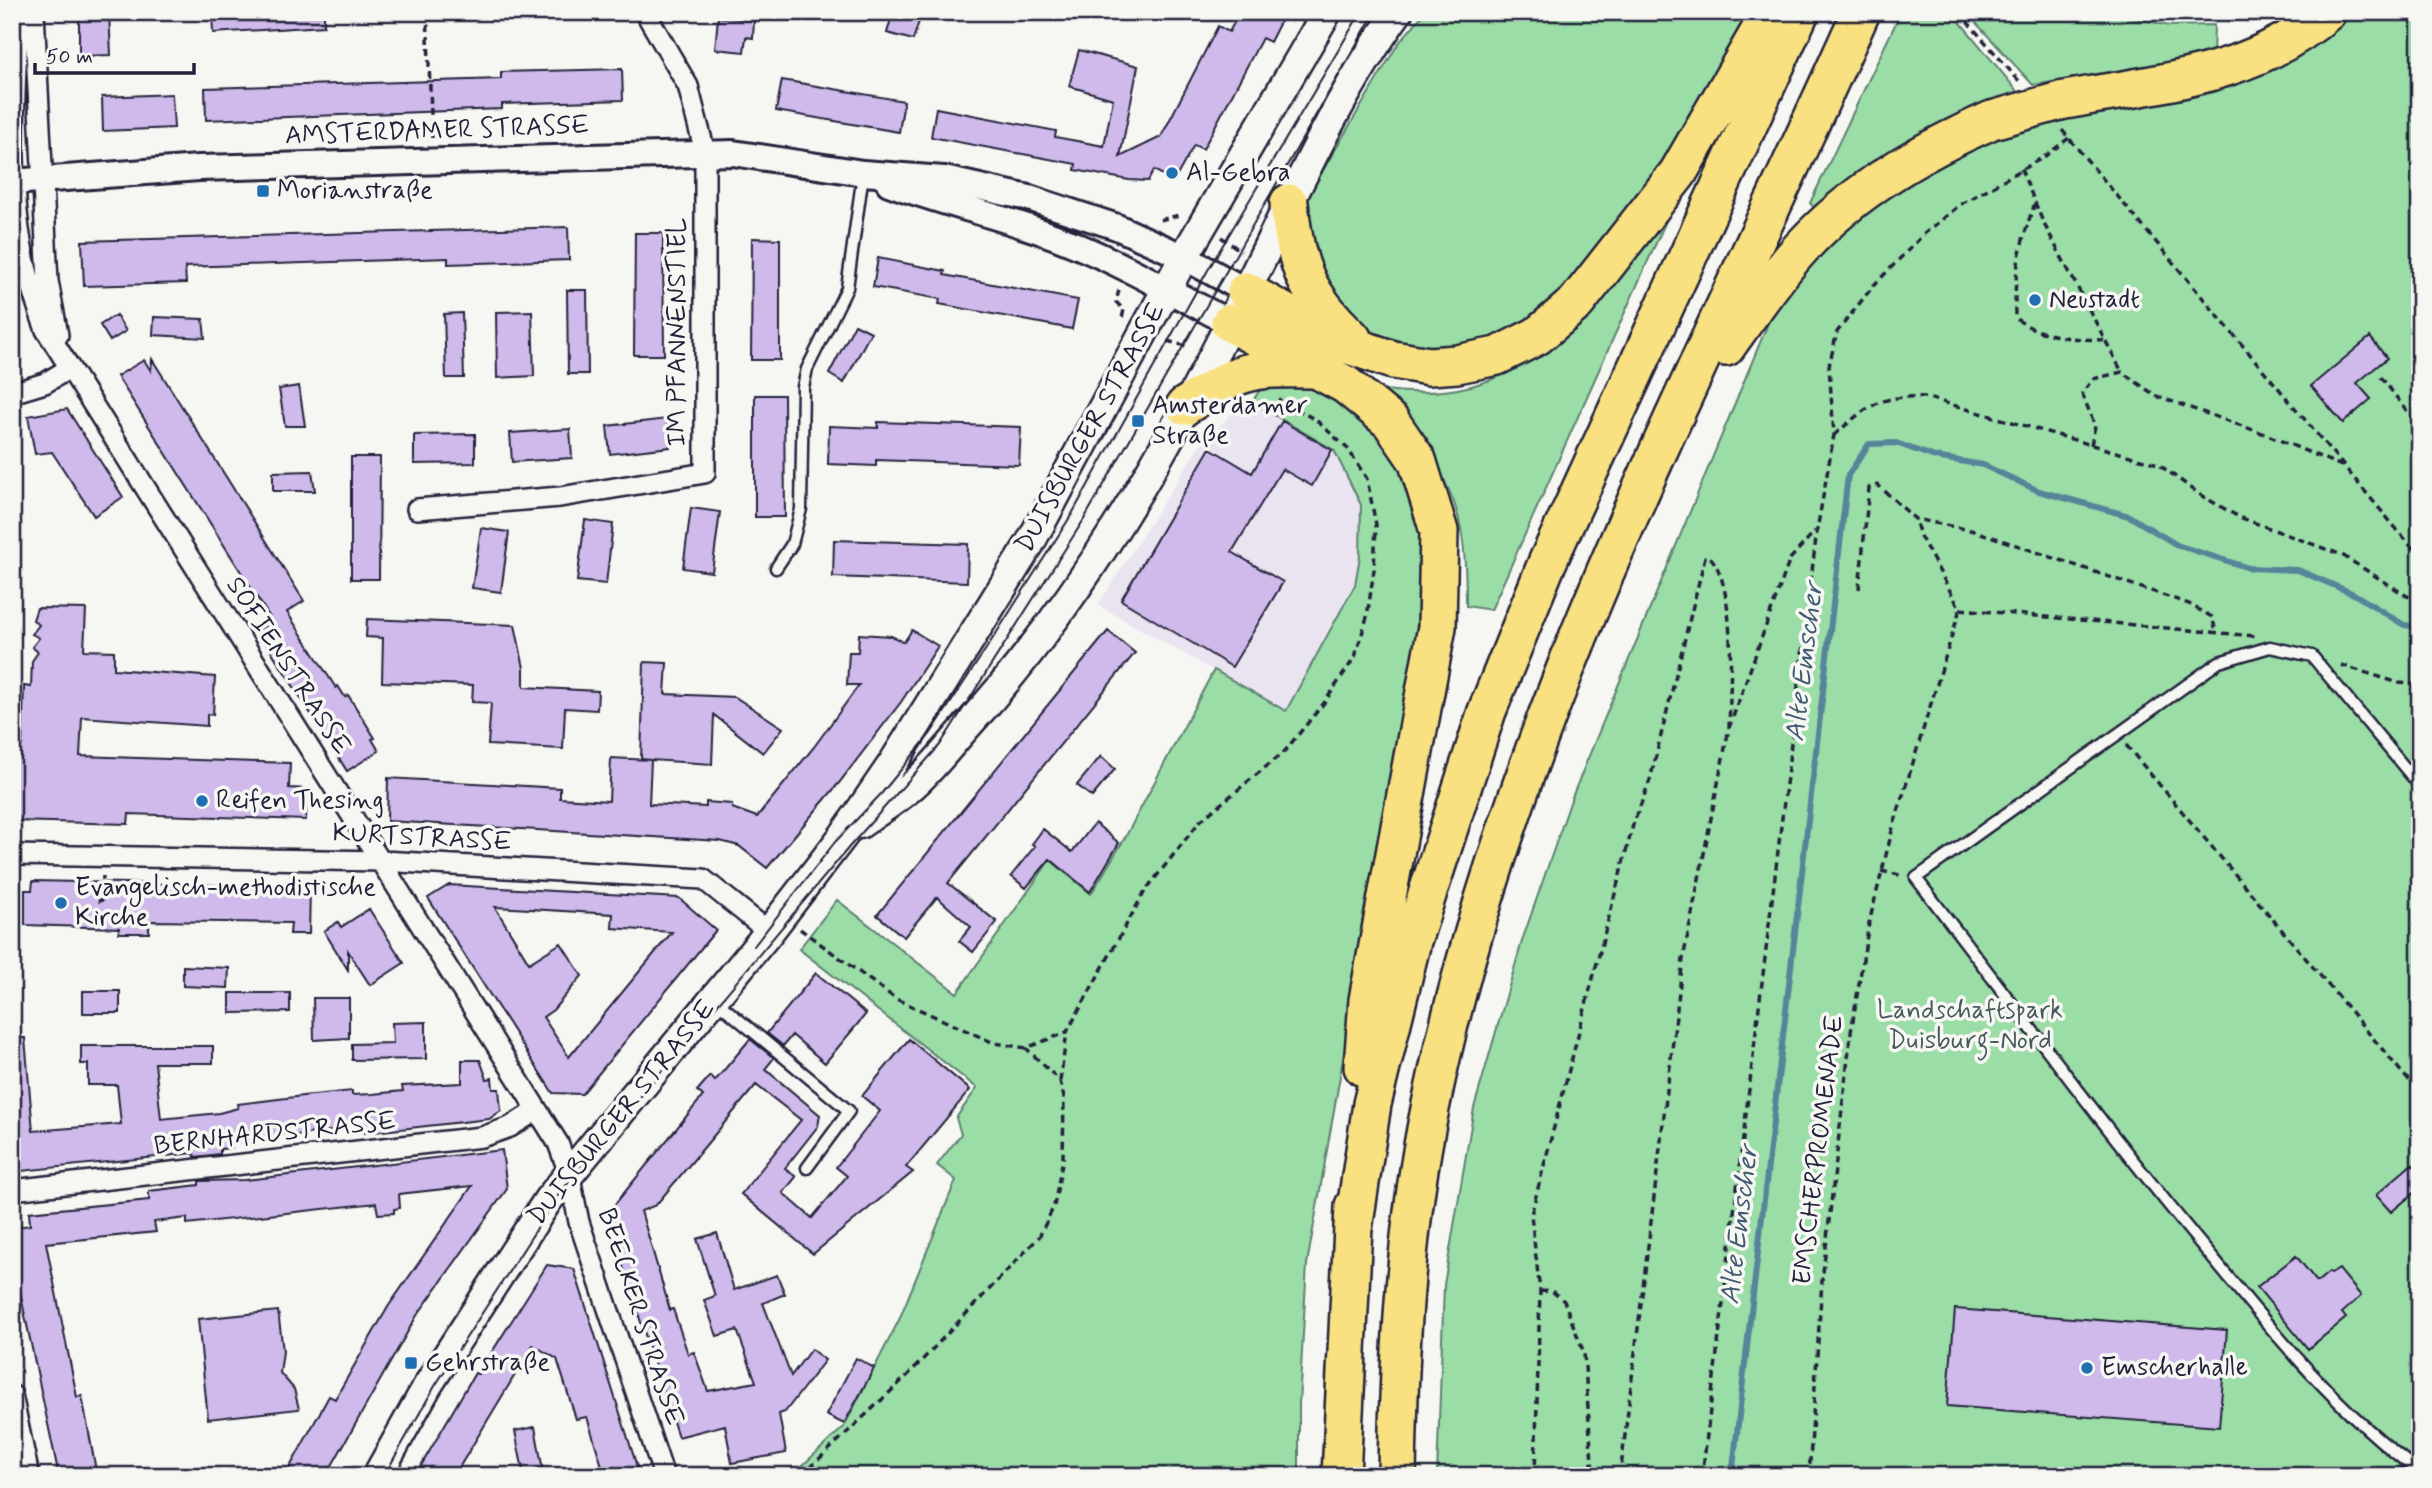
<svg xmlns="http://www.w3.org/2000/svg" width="2432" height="1488" font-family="Mynerve,sans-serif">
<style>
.built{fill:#eae4f0}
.green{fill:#9adda7;stroke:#5e8071;stroke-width:2}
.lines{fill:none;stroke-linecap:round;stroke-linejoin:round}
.stream{stroke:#568499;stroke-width:6}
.building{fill:#cfbaeb;stroke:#22223b;stroke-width:2;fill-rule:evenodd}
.service-casing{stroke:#22223b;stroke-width:15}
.minor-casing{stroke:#22223b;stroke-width:24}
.tertiary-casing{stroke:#22223b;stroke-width:30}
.secondary-casing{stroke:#22223b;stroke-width:33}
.motorway-casing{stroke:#22223b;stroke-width:42}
.path{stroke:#22223b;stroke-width:3.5;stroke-dasharray:7 5;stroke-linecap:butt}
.service{stroke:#f6f6f2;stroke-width:10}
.minor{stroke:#f6f6f2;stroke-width:19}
.tertiary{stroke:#f6f6f2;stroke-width:24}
.secondary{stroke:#f6f6f2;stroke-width:28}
.motorway{stroke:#f9e181;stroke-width:37}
.tram{stroke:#22223b;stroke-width:2}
.motorway-bridge-casing{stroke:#22223b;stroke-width:42;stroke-linecap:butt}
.motorway-bridge{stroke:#f9e181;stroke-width:37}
.poi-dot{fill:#1f6fb2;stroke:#f6f6f2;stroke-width:2.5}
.labels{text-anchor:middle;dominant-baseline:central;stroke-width:7;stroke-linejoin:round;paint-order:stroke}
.street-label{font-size:26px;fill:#22223b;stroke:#f6f6f2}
.poi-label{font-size:26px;fill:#22223b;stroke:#f6f6f2;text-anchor:start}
.park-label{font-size:26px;fill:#465a5b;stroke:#f6f6f2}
.water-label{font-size:28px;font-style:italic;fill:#405b72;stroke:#f6f6f2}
</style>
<rect width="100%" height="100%" fill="#f6f6f2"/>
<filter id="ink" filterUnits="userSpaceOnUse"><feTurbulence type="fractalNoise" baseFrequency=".0143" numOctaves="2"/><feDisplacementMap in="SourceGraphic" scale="14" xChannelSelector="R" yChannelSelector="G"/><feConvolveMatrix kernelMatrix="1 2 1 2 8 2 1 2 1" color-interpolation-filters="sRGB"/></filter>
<g filter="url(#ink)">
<path class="built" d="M1252,402L1334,450L1361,505L1360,556L1355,584L1285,711L1098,605L1200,445L1238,408Z"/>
<path class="green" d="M1425,12H1748L1679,136L1629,212L1569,288L1526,327L1462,354L1384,342L1350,322L1322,292L1300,223L1310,192L1398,44Z
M1901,12H1952L2018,92L1983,105L1816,210L1810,203Z
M1966,12H2110L2169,26L2214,25L2213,56L2033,85Z
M2349,12H2420V1476H1437L1444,1285L1474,1108L1523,938L1572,797L1776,304L1813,259L1863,212L1907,179L2002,134L2269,68L2326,36Z
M1670,212L1491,610L1466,606C1466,561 1465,509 1438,471C1421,446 1399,423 1380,400L1385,390C1529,408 1589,312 1670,212Z
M1269,376C1369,393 1420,469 1425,567C1426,586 1421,607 1419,626L1307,1264L1299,1404V1476H791L844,1427L899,1320L956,1180L937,1165L961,1134L956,1118L977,1088L799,949L837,900L957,993L1050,860L1091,894L1126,836L1214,670L1286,711L1355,585L1360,556L1361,505L1334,450L1252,402Z"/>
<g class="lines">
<path class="stream" d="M1732,1476L1848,475L1869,444L1896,443L1935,457L1983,465L2039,491L2129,516L2177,545L2249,568L2298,570L2354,594L2404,625L2420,627"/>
</g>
<path class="building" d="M79,12H109L111,55L79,56Z
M212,12H324V26L213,33Z
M893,12H922L913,40L887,33Z
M1240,12H1285L1270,42L1262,38L1203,149L1194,145L1174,181L1154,170L1148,181L1129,180L1075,170L1076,164L931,137L936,108L1056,131L1055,137L1104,146L1113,99L1069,86L1079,50L1138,66L1120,157L1161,137L1218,26L1229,32Z
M718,17L754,20L753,38L746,37L744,52L715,49Z
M622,69L623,100L502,104V109L206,120L205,88L501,79V72Z
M782,80L904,101L899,132L776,111Z
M172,94L174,128L103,131L102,97Z
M568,227L569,260L448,264V258L185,267L186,283L84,286L82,241Z
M635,233H663L664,355H634Z
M752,238L780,239V360H751Z
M878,258L945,271L944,275L1078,300L1072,329L939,304L940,299L873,287Z
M567,290H587L588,374H568Z
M532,311L534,376L497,378L496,312Z
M462,313L464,378H446L444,314Z
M116,315L126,331L110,341L100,325Z
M154,317L203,319L205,338L153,335Z
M855,324L871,332L844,383L829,374Z
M2370,337L2387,358L2357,383L2371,399L2343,423L2311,386Z
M152,359L304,601L287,612L336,688L338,686L345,697L348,695L375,738L372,739L379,751L347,771L258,630L272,621L117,376L144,360L151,371Z
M299,386L305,426H285L279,389Z
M755,395H784L785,517H755Z
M67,409L123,497L94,516L52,452L35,454L28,416Z
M667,419L670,447L610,454L607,426Z
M1282,421L1332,450L1312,486L1282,469L1232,552L1283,582L1232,667L1121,600L1210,448L1252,473Z
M878,422L1021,427L1019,465L876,460V466L828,464L829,426L878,428Z
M570,429L572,458L512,462L510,433Z
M475,434V463L414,464V435Z
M351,457H380L379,579H351Z
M312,471L315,491H273V472Z
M691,508L720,512L712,572L683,568Z
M585,520L613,524L606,584L577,581Z
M481,528L509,532L501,592L472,588Z
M834,540L968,544L967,582L833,577Z
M37,608L86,609L84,650L114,651V669L215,677L213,715L207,714V726L82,717L80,756L290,763L289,788L307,789L306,820L129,814L128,824L12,821V744H22L24,686L31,687L32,661L38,652L32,647L39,638L32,634L39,625L33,620Z
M367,619L515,625L524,668V687L598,691L597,710L565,708L563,749L488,745L491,703L472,702L473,685L382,682L383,638L366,637Z
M912,630L938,646L901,702L839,783L767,868L739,846L720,841L387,821L388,778L560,788V798L609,801L611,758L651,760L641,759L644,662L667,663L665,694L735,697L783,728L763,753L714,715L712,764L651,760L649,804L706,807V802L732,804V808L757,817L814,747L859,685H847L849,652H858L859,634L891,636L904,642Z
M1108,631L1135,653L948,883L997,922L973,952L959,941L971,927L937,897L904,937L877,915Z
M1101,756L1115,769L1092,797L1077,785Z
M1095,823L1119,843L1090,892L1050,859L1026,888L1011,876L1035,846L1032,844L1043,829L1072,852Z
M33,881L310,887L309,934H290L291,923L149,921V933H119V928L25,925V890H32Z
M449,885L679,898L716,930L582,1094L553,1093L428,898ZM495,907L613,914L612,928L672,932L569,1057L543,1017L553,1010L582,976L561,943L529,963Z
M369,909L404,963L370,985L348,951V970L324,931L338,922L341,927Z
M183,966L229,968L228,988L183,986Z
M816,973L866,1014L825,1063L792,1035L783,1046L767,1033Z
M83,991H120V1013H83Z
M230,993H290V1012L230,1013Z
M313,998H349V1038L314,1040Z
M426,1022V1059L352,1060V1044L393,1043L392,1023Z
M12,1038H25L33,1131L121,1124L117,1085H88V1064H81V1046H213V1063H155L161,1119L219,1113L238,1108L237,1104L303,1096L352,1091V1095L372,1094L403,1091L402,1086L462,1083V1060H480L487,1079L492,1078L493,1089H499L501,1111L489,1119L365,1133L364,1127L232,1143V1148L220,1149V1154L195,1157L194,1153L12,1172Z
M750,1039L774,1058L765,1069L820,1115L818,1126L785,1168L796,1177L783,1193L812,1218L847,1176L836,1167L880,1111L862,1096L909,1039L970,1090L906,1167L913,1172L813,1254L741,1194L801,1120L756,1085L656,1205L641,1211L670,1310L673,1309L688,1354L694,1352L708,1391L756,1382L737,1330L717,1336L704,1300L715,1296L697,1239L717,1233L734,1290L777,1275L785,1294L763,1303L791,1376L811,1349L825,1360L785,1412L779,1414L786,1453L732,1463L725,1425L678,1437L608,1220L615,1204L703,1096L697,1091L710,1076L715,1081Z
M502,1150L507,1189L416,1317L326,1476H285L329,1396L335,1399L388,1307L472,1186L399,1194L400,1208L394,1209V1213L378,1214L376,1203L187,1224V1218L154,1222L156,1232L46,1243L77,1397L82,1396L95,1465V1476H59L12,1254V1228L30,1225L29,1212L149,1200V1191L199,1185V1181L245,1180Z
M2412,1164L2420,1173V1188L2391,1212L2376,1195Z
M2296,1256L2317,1282L2329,1272L2331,1274L2339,1269L2361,1296L2342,1313L2346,1318L2308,1349L2257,1287Z
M547,1265L574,1269L640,1476H605L587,1417L576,1419L557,1359L533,1345L454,1476H415L475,1373L478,1374Z
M1955,1309L2227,1330L2219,1427L1947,1406Z
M278,1311L283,1351L280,1373L294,1389L299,1409L208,1419L198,1319Z
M856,1358L874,1368L844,1424L826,1415Z
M535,1427L544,1476H524L515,1431Z"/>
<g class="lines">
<g class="service-casing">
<path id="service" d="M776,568L792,544L801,509L803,387L807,369L847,288L863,174
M2420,786L2312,656L2270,647L2219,662L1916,878C2013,1004 2108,1133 2210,1255C2274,1333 2338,1412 2420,1472
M715,1000L849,1111L807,1168"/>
</g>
<g class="minor-casing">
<path id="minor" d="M18,12C16,90 8,171 22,248C27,276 36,303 46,330L558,1143L569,1173L579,1222L664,1476
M34,12L48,281L58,335
M12,393L45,383L68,369
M417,509L560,497L705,473V152L688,86L645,12
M12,855L382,861L703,879L769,932
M12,1190L482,1137L510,1127L537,1110
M12,1395L29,1476"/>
</g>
<g class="tertiary-casing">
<path id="tertiary" d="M12,182L199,168L733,153L863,173L944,179L1029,198L1117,227L1184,257L1246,291
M889,183C939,202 992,214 1042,232C1108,255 1169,291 1230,323"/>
</g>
<g class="secondary-casing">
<path id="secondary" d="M860,824C877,812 895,801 911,787C932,769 950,745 968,725C1083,599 1169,447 1244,295C1292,200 1335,99 1398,12
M377,1476L428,1385L548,1200L769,932L843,836L893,763L1029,545L1184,257L1327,12"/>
</g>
<g class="motorway-casing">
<path id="motorway" d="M2060,101C2153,83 2252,78 2327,12
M1289,203C1295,265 1306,295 1352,338
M1246,291L1331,339L1393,360L1429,366L1457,364L1497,356L1537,336L1576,303L1678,173L1771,12
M1230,323L1346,385L1391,422L1417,460L1439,531L1437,627L1368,1000L1363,1067
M1726,347C1750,314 1773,279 1801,248C1854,190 1921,151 1992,120
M1185,406C1239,372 1245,367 1311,369
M1353,1229L1372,1104L1412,941L1487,711L1547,563L1800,12
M1341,1476L1354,1206
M1397,1476C1399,1351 1405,1227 1431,1104C1510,718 1702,369 1861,12"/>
</g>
<path class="path" d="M427,12L432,138
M1959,12L2020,82
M2062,130L2420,557
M2021,169L2043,222L2122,372
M2035,203C2019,246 2014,273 2015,318C2042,338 2072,339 2105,340
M1160,220L1179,215
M1221,237L1241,251
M1119,290L1116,302L1124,310L1122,318
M1167,341L1190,347
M2381,377L2420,428
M1834,435C1868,406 1879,395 1925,397L2158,464L2202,496L2239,517L2342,555L2407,596L2420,600
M2091,445L2095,426L2082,393L2093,379L2122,372L2156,396L2265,434L2344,467
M1859,589L1869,488L1878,485L1915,519L1975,531L2189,604L2212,617L2216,631
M1960,609L2254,636
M2341,665L2399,683L2420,685
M2126,745L2420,1094
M1881,871L1900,875
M98,901L102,900L103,876
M800,929L896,999L994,1043L1026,1048L1067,1032L1145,891L1200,821L1284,752L1324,703L1355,657L1367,617L1374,570L1376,525L1367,479L1348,449L1316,420L1278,399
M1060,1081L1067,1032
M1540,1291L1553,1292L1564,1301L1584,1353L1593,1476
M801,1476L908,1375L1039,1237L1054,1206L1063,1158L1064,1097L1060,1081L1026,1048
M1535,1476L1540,1291L1531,1215L1633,825L1650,780L1705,557H1710C1737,585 1730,689 1729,728
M1620,1476L1683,959L1729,728L1790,559L1815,531
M1702,1476L1817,530L1834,435L1829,366L1837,332L1874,285L1924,234L1961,204L2044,157L2069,138
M1809,1476L1822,1281L1851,1032L1869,923L1892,831L1960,609L1920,536L1915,519"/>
<use href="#service" class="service"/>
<use href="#minor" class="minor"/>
<use href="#tertiary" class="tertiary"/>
<use href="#secondary" class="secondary"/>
<use href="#motorway" class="motorway"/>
<path class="tram" d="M754,946L835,842L881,794L931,733L997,632L1072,514L1208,270L1361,12
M384,1476L435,1386L559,1194L850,846L940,745L1083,521L1375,12"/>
<g class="motorway-bridge-casing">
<path id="motorway-bridge" d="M1992,120L2060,101"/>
</g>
<use href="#motorway-bridge" class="motorway-bridge"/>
</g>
</g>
<g class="poi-dot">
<circle cx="1172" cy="173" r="7"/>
<rect x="256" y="184" width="14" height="14" rx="3.5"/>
<circle cx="2035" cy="300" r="7"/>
<rect x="1131" y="414" width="14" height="14" rx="3.5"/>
<circle cx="202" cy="801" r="7"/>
<circle cx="61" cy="903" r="7"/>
<rect x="404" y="1356" width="14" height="14" rx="3.5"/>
<circle cx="2087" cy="1368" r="7"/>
</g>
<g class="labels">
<g class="street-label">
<text transform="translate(437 131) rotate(-2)">AMSTERDAMER STRASSE</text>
<text transform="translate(678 332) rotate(-90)">IM PFANNENSTIEL</text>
<text transform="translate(1091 428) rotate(-61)">DUISBURGER STRASSE</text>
<text transform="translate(288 666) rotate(57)">SOFIENSTRASSE</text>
<text transform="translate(422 838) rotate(3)">KURTSTRASSE</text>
<text transform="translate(622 1113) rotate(-51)">DUISBURGER STRASSE</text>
<text transform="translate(275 1134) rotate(-6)">BERNHARDSTRASSE</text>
<text transform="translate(1819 1150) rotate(-83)">EMSCHERPROMENADE</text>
<text transform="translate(640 1317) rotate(72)">BEECKER STRASSE</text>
</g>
<g class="poi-label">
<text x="1186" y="173">Al-Gebra</text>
<text x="277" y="191">Morianstraße</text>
<text x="2049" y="300">Neustadt</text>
<text x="1152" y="406">Amsterdamer<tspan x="1152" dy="30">Straße</tspan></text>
<text x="216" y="801">Reifen Thesing</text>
<text x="75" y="888">Evangelisch-methodistische<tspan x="75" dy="30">Kirche</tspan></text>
<text x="425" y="1363">Gehrstraße</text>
<text x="2101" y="1368">Emscherhalle</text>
</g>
<g class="park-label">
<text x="1970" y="1011">Landschaftspark<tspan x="1970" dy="30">Duisburg-Nord</tspan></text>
</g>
<g class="water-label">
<text transform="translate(1805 662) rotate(-83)">Alte Emscher</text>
<text transform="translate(1740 1225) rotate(-83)">Alte Emscher</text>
</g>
</g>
<rect width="2432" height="1488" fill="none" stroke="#f6f6f2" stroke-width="42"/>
<rect x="21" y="21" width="2390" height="1446" fill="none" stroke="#22223b" stroke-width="2.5" filter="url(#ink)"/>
<path d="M35 63v10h159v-10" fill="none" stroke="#22223b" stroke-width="3.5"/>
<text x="46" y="63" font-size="21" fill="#22223b" stroke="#f6f6f2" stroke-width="5" paint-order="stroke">50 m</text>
</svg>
